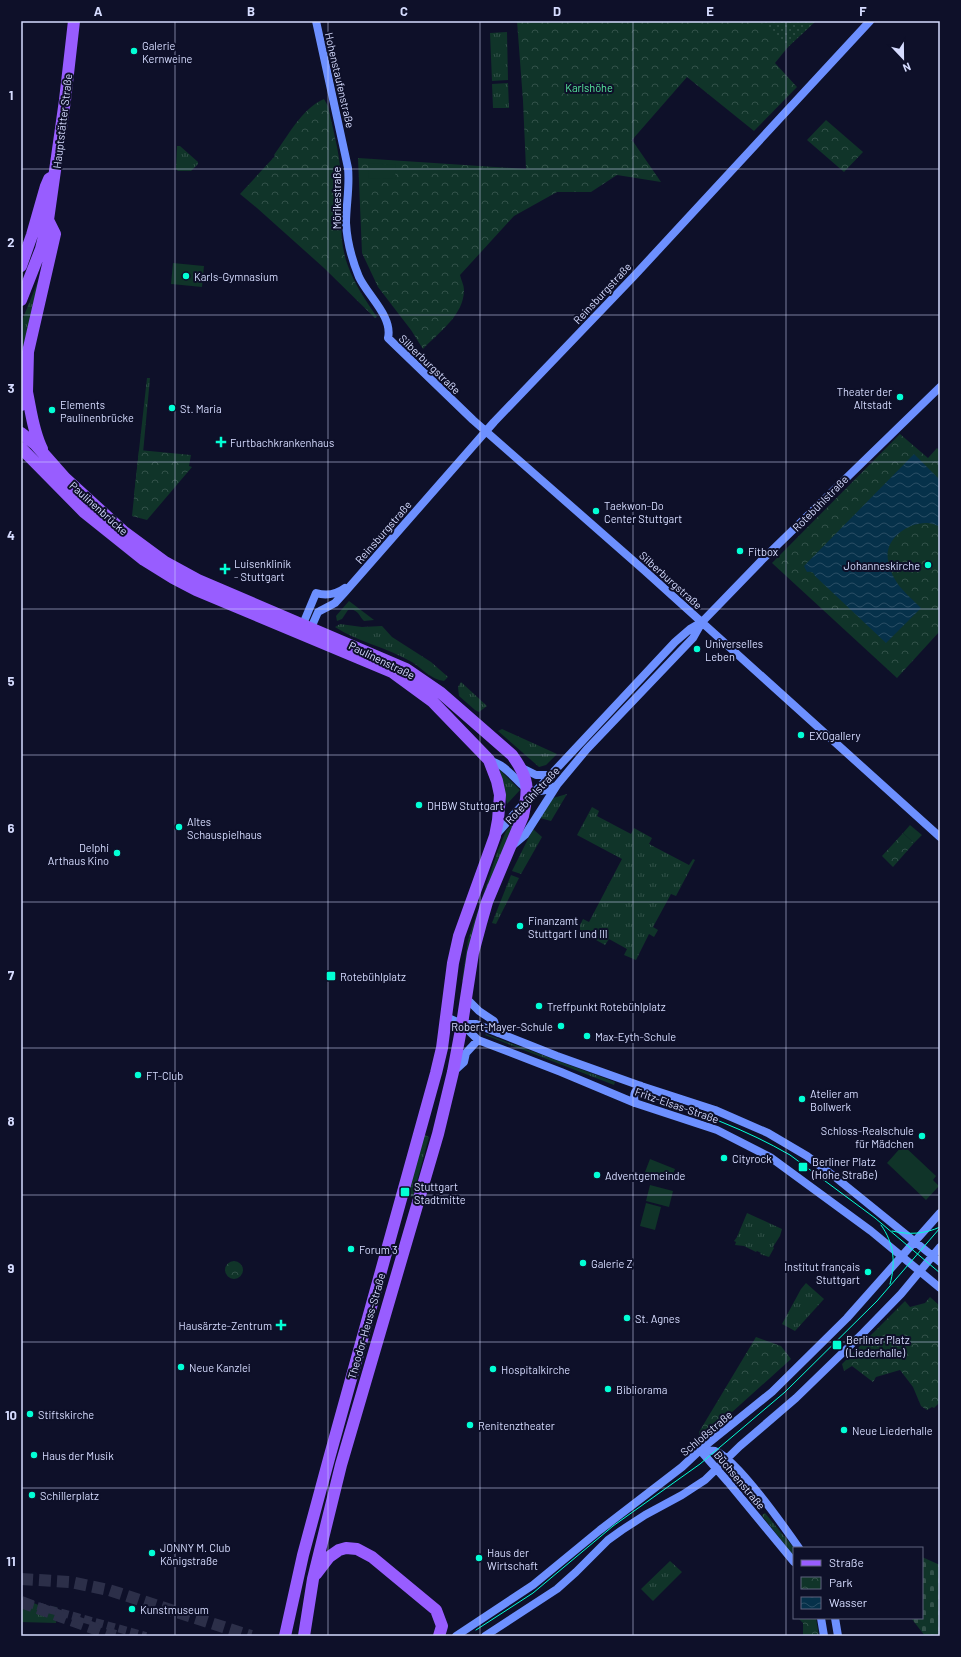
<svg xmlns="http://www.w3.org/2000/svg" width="961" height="1657" font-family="Barlow,sans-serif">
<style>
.grass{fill:url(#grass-tufts)}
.cemetery{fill:url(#cemetery-stones)}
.park{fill:url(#park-crowns)}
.garden{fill:url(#garden-dots)}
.pitch{fill:#103429}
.water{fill:url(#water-waves)}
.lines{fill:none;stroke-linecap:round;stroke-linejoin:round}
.secondary-tunnel{stroke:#2c2f49;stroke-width:8;stroke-dasharray:8 4;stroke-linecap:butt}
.primary-tunnel{stroke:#2c2f49;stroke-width:12;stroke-dasharray:12 6;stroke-linecap:butt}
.secondary{stroke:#6d90ff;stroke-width:8}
.primary{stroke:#985dff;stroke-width:12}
.tram{stroke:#02ffd5;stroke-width:1}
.grid{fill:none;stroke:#d6dcff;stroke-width:1;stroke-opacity:0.55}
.poi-dot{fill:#02ffd5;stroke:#0e1029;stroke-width:1.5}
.labels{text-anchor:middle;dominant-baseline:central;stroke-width:4;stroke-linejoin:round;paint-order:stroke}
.poi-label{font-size:11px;fill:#d6dcff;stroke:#0e1029;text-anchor:start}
.street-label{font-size:11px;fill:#d6dcff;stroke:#0e1029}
.park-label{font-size:11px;fill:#58e99e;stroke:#0e1029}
.neatline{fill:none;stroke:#d6dcff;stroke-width:1.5}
.grid-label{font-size:13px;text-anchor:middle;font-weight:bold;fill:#d6dcff}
</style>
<defs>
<pattern id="grass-tufts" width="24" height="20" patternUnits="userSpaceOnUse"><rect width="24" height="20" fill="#103429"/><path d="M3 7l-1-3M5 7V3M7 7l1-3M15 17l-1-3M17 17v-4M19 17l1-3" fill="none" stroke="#325149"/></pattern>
<pattern id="cemetery-stones" width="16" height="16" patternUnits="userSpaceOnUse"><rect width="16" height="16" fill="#103429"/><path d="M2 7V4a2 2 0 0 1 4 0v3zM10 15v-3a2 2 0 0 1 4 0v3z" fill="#325149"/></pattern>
<pattern id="park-crowns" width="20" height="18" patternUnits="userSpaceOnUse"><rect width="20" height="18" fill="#103429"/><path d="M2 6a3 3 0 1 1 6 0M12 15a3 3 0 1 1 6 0" fill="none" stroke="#325149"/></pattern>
<pattern id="garden-dots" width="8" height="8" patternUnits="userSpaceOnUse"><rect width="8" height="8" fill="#103429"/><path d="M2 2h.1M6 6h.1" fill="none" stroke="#325149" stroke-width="1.8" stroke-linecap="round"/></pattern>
<pattern id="water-waves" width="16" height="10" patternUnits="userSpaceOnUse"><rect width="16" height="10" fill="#06314a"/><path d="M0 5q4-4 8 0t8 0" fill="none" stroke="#2a4e65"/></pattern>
</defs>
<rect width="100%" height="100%" fill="#0e1029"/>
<path class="grass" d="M507,32L508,80L492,81L490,33Z
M508,83L509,108H493L492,84Z
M177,146H180L198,162V164L191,171H178L176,169Z
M40,276L23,348L22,356L21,323Z
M147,378H150L139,496L134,495Z
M349,601L374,620L364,621C359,616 358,608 348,610L342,619L337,621L336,616Z
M340,624L362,627L382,626L392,637L431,662L448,677L444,681C431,680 421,667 410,661C386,647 358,642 335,627Z
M461,682L487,706L479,712L475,710L459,696L458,687Z
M502,729L557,754L546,765L539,767L498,731Z
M500,770L520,790L507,804L500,771Z
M567,794L551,821L540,818L553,798Z
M592,807L599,811L597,816L631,834L634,828L652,838L649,844L689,865L693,859L695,860L676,896L671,894L653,927L658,930L654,937L649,934L636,960L624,955L627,949L609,939L605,945L580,931V925L583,919L589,922L622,859L577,835Z
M515,822L464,982L462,981L468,940L498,850L506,831Z
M533,829L542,837L521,874L512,871Z
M511,875L519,878L496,924L492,923Z
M486,1034L615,1082L614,1085L485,1035Z
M425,1135L429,1137L413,1196L411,1197L407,1195L424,1136Z
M747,1213L782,1229L780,1236L773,1247L774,1248L769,1257L760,1254L761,1253L757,1251L756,1252L744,1246L735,1245L736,1242L734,1241L737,1237Z
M806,1283L824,1299L795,1331L782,1324L801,1289Z
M765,1513L794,1548V1556L763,1517L762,1515Z
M670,1561L682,1572L653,1601L641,1589Z
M21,1598L41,1606L57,1607L56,1623L21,1622Z"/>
<path class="cemetery" d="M922,1557L940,1565V1636H925L911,1618H922Z"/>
<path class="park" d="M517,21H762L788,47L775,63L797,87L754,131L687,77L632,140L661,182L617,175L591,192H557L514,216L460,275C461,280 464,285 464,290C464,315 439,332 423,349L411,330L378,287L362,253L358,158L526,169L523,101Z
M324,99L328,106C333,130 340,154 341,178C343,208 337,237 348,266C355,285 366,301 377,317L375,318L324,268L257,208L240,194L275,156L274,155C288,136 302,108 324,99Z
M826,120L863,152L844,172L807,140Z
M900,434L928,458L937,448L940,451V631L897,678L772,563Z
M139,450L191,455L189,466L192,467L147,520L132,516Z
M903,833L914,843L893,867L882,856Z
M225 1270a9 9 0 1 1 18 0a9 9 0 1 1-18 0Z
M930,1297L940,1306V1402L934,1408L932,1407L927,1410L921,1406L913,1387L900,1370L876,1377L873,1382L852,1366L844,1371L842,1364L905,1301L910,1307L925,1303Z
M756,1337L781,1346L791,1359L700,1441L699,1432Z
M798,1618H816L819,1636H801L803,1635V1623Z"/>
<path class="garden" d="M760,21H816L787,48L776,38Z"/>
<path class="pitch" d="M369,163L396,165L395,179L368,178Z
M173,263L204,266L202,287L171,284Z
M910,825L922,835L914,843L903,833Z
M903,1145L936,1176L933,1180L939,1186L926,1200L887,1163Z
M650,1159L675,1169L670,1182L645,1172Z
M650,1185L673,1191L669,1207L646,1201Z
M646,1203L661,1207L655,1230L640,1226Z"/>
<path class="water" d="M914,454L940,480V527C920,514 883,535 888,560C892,583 905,592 921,608L886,643L815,576C814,572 811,571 807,572L804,566Z"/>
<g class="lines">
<path class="secondary-tunnel" d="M26,1603L146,1636"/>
<path class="primary-tunnel" d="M21,1579L70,1582L109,1590L251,1636
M21,1602L115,1636"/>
<path class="secondary" d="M316,21L348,168C350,187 346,205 346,223C347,242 352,260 359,277C368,296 393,317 388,338L473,420L645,571L940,837
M305,629L303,624L316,593C326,596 337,594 345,588
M308,630L311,628L318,612L335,603L345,592L494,422L635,275L870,21
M489,760C494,762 499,764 503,767C525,784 525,800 556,786
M522,768L536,775H552
M496,835L516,812L675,642L690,629L702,622L762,560L940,387
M512,846L525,835L557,785L587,749L693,638L702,622
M466,998L479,1011L494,1021L498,1033
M446,1017L462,1024L478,1040L561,1072L635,1103L717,1130L770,1157L871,1231L940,1288
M462,1024H476L557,1056L641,1086L715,1110L768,1133L807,1156L835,1177L940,1262
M453,1072L464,1062L466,1053L478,1040
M635,1103C633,1095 634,1091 641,1086
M700,1450L728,1482L794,1562
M700,1450C705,1451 711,1450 715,1451C736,1458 785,1528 799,1548
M821,1618L824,1636
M835,1618L838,1636
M456,1636L533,1585L600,1530L682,1467L700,1450L772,1392L847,1318L940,1213
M485,1636L557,1589L576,1572L608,1540L622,1530L645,1515L682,1495L705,1480L740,1446L796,1398L863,1333L901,1294L940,1247"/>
<path class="primary" d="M21,266L32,235L46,186L49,179L54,176
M21,300L41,249L48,220L65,100L74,21
M27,392C31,411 33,431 42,449
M21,405L27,392L28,352L55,234L48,220
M21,433L35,444L65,478L123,531L165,562L198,580L406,669L441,693L512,755C529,778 529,789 523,816L487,902L481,923L473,953L462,1024L453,1072L438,1134L341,1465L313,1579L304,1636
M21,448L84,512L144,560L173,578L196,590L392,672L433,702L489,760L497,781L500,795L498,820L495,836L459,936L453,963L442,1048L436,1073L330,1455L303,1555L285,1636
M316,1574L329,1557L339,1550L346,1548L357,1549L372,1557L436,1610L442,1626L439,1636"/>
<path class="tram" d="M653,1097C700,1113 747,1130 790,1155L875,1218L940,1273
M881,1225C894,1243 896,1263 890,1284
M892,1231C909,1235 925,1234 940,1227
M476,1630L533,1593L613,1526L700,1464L785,1392L877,1301L940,1228"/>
</g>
<path class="grid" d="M175,21V1636M328,21V1636M480,21V1636M633,21V1636M786,21V1636M21,169H940M21,315H940M21,462H940M21,609H940M21,755H940M21,902H940M21,1048H940M21,1195H940M21,1342H940M21,1488H940"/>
<g class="poi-dot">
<circle cx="134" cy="51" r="4"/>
<circle cx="186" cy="276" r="4"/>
<circle cx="900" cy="397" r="4"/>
<circle cx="172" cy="408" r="4"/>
<circle cx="52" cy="410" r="4"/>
<path d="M219 436h4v4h4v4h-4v4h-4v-4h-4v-4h4z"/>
<circle cx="596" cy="511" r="4"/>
<circle cx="740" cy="551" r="4"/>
<circle cx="928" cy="565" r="4"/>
<path d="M223 563h4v4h4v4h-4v4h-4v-4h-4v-4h4z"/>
<circle cx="697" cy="649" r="4"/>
<circle cx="801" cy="735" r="4"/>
<circle cx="419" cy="805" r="4"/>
<circle cx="179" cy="827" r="4"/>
<circle cx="117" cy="853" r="4"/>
<circle cx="520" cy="926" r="4"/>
<rect x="326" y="971" width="10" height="10" rx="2"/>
<circle cx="539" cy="1006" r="4"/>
<circle cx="561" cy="1026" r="4"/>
<circle cx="587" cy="1036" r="4"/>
<circle cx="138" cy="1075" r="4"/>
<circle cx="802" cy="1099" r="4"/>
<circle cx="922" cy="1136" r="4"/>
<circle cx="724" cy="1158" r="4"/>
<rect x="798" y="1162" width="10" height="10" rx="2"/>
<circle cx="597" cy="1175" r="4"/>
<rect x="400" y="1187" width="10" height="10" rx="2"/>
<circle cx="351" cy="1249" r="4"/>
<circle cx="583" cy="1263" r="4"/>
<circle cx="868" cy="1272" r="4"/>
<circle cx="627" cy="1318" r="4"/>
<path d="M279 1319h4v4h4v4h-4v4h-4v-4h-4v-4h4z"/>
<rect x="832" y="1340" width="10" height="10" rx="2"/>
<circle cx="181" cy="1367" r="4"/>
<circle cx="493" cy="1369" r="4"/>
<circle cx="608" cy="1389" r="4"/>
<circle cx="30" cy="1414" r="4"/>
<circle cx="470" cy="1425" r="4"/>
<circle cx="844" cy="1430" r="4"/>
<circle cx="34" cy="1455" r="4"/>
<circle cx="32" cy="1495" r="4"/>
<circle cx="152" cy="1553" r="4"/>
<circle cx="479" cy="1558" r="4"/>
<circle cx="132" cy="1609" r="4"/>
</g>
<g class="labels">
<g class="poi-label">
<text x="142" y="45">Galerie<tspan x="142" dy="13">Kernweine</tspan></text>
<text x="194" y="276">Karls-Gymnasium</text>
<text x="892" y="391" text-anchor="end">Theater der<tspan x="892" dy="13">Altstadt</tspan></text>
<text x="60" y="404">Elements<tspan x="60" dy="13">Paulinenbrücke</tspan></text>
<text x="180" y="408">St. Maria</text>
<text x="230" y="442">Furtbachkrankenhaus</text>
<text x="604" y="505">Taekwon-Do<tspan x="604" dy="13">Center Stuttgart</tspan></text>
<text x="748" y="551">Fitbox</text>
<text x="234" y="563">Luisenklinik<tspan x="234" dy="13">- Stuttgart</tspan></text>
<text x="920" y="565" text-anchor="end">Johanneskirche</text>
<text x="705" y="643">Universelles<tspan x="705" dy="13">Leben</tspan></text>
<text x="809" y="735">EXOgallery</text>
<text x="427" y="805">DHBW Stuttgart</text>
<text x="187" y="821">Altes<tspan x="187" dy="13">Schauspielhaus</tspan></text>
<text x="109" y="847" text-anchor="end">Delphi<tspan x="109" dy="13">Arthaus Kino</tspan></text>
<text x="528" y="920">Finanzamt<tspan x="528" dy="13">Stuttgart I und III</tspan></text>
<text x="340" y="976">Rotebühlplatz</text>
<text x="547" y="1006">Treffpunkt Rotebühlplatz</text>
<text x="553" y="1026" text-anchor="end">Robert-Mayer-Schule</text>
<text x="595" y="1036">Max-Eyth-Schule</text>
<text x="146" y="1075">FT-Club</text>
<text x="810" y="1093">Atelier am<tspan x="810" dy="13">Bollwerk</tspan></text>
<text x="914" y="1130" text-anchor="end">Schloss-Realschule<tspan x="914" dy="13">für Mädchen</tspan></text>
<text x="732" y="1158">Cityrock</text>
<text x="812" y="1161">Berliner Platz<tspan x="812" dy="13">(Hohe Straße)</tspan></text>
<text x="605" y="1175">Adventgemeinde</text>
<text x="414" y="1186">Stuttgart<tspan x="414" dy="13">Stadtmitte</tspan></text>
<text x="359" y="1249">Forum 3</text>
<text x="591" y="1263">Galerie Z</text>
<text x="860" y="1266" text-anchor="end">Institut français<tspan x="860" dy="13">Stuttgart</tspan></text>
<text x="635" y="1318">St. Agnes</text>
<text x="272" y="1325" text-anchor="end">Hausärzte-Zentrum</text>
<text x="846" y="1339">Berliner Platz<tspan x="846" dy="13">(Liederhalle)</tspan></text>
<text x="189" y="1367">Neue Kanzlei</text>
<text x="501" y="1369">Hospitalkirche</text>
<text x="616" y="1389">Bibliorama</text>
<text x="38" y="1414">Stiftskirche</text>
<text x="478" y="1425">Renitenztheater</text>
<text x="852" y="1430">Neue Liederhalle</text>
<text x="42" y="1455">Haus der Musik</text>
<text x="40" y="1495">Schillerplatz</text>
<text x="160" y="1547">JONNY M. Club<tspan x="160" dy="13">Königstraße</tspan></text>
<text x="487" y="1552">Haus der<tspan x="487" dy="13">Wirtschaft</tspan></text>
<text x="140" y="1609">Kunstmuseum</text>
</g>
<g class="street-label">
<text transform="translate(340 80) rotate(77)">Hohenstaufenstraße</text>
<text transform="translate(62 121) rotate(-83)">Hauptstätter Straße</text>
<text transform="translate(336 198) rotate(-90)">Mörikestraße</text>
<text transform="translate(602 293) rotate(-47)">Reinsburgstraße</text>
<text transform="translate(430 364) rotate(44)">Silberburgstraße</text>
<text transform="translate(820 503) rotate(-45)">Rotebühlstraße</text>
<text transform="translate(99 508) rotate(42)">Paulinenbrücke</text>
<text transform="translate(383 532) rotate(-49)">Reinsburgstraße</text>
<text transform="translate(671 580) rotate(42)">Silberburgstraße</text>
<text transform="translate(382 660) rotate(26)">Paulinenstraße</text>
<text transform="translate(532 795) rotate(-47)">Rotebühlstraße</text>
<text transform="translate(677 1105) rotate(19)">Fritz-Elsas-Straße</text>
<text transform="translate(366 1326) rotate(-74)">Theodor-Heuss-Straße</text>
<text transform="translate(706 1433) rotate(-40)">Schloßstraße</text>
<text transform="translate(740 1480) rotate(50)">Büchsenstraße</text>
</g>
<g class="park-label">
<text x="589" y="87">Karlshöhe</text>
</g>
</g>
<rect width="961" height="1657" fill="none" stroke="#0e1029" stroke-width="44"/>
<rect x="793" y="1547" width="130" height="72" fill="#0e1029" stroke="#5e627f"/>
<rect x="801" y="1560" width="20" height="6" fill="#985dff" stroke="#5e627f"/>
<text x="829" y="1567" font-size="12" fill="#d6dcff">Straße</text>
<rect x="801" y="1577" width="20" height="12" fill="url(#park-crowns)" stroke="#5e627f"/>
<text x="829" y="1587" font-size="12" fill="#d6dcff">Park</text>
<rect x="801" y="1597" width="20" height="12" fill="url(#water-waves)" stroke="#5e627f"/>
<text x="829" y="1607" font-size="12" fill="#d6dcff">Wasser</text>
<g transform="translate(903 58) rotate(158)" stroke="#0e1029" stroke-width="3" paint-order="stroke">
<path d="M0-3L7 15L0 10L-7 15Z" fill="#d6dcff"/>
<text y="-6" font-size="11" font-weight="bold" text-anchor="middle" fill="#d6dcff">N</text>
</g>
<rect x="22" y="22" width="917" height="1613" class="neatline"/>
<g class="grid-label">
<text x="98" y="16">A</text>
<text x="251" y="16">B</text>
<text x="404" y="16">C</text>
<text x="557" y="16">D</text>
<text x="710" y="16">E</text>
<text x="863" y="16">F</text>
<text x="11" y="100">1</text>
<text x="11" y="247">2</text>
<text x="11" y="393">3</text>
<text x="11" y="540">4</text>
<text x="11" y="686">5</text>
<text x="11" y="833">6</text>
<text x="11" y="980">7</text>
<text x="11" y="1126">8</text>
<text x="11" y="1273">9</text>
<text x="11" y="1420">10</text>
<text x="11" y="1566">11</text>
</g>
</svg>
